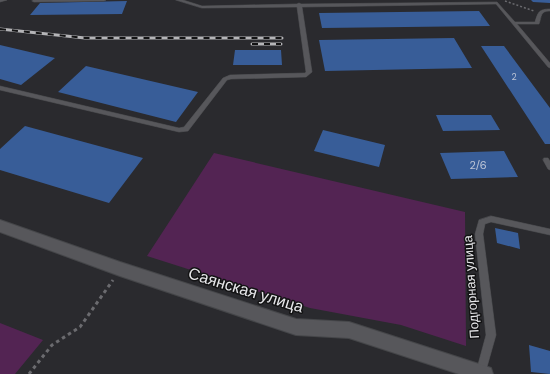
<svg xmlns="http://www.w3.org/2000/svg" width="550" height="374" font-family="'DM Sans',sans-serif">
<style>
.green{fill:#532453}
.building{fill:#385d98}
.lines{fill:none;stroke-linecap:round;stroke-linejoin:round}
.lane-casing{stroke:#454649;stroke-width:1}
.street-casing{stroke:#454649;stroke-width:2}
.path-far1{stroke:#6b6b6f;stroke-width:1.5;stroke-dasharray:2 2;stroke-linecap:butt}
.path{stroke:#6b6b6f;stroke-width:3;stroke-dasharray:3.5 3.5;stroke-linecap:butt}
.lane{fill:#57575b;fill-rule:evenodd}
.street{fill:#57575b;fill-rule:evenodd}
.rail-casing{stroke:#b5b5b8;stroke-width:3}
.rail{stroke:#131314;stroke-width:2;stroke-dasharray:6;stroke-linecap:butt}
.labels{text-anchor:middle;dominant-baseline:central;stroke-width:3;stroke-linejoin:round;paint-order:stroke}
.far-number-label{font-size:9px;fill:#bbc4d6}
.number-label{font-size:11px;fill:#bbc4d6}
.street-label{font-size:13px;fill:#e7e7ea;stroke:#131314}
.near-street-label{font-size:16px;fill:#e7e7ea;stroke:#131314}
</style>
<rect width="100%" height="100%" fill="#2a2a2e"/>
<path class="green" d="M214,153L465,212L466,346L401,325L310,308L147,256Z
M0,323L43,340L15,374H0Z"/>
<path class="building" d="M531,0H550V3L533,2Z
M127,1L122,14L30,15L40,3Z
M479,11L490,26L322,28L319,13Z
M454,38L472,68L325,71L319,40Z
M0,45L55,58L21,85L0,79Z
M481,46H504L550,108V144H545Z
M235,50H281L282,65H233Z
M86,66L198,92L176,122L58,92Z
M436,115H491L500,130L443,131Z
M25,126L143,158L109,203L0,170V149Z
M323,130L385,145L379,167L314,151Z
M504,151L518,177L451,179L440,153Z
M495,228L518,233L520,249L497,243Z
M529,345L550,351V374L531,372Z"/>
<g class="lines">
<g class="lane-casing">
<path id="lane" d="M0,0H7L0,2Z
M33,0H106L104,1L34,2L32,1Z
M176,0H183L202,6L297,4L299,3L301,4L497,2L515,22H535C538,12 539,9 550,9V11C540,11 542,16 539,24H517L550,63V68L548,67L496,4L302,7L312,72L306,77L231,79L227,80L188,131L179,132L0,90V86L179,128L184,127L223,78L230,75L305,73L306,72L297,7L202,8Z
M544,158H548L550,161V170L548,169L543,160Z
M491,216L550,229V235L491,222L485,224L483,234L496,335L485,374H477L476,372L486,335L475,234L479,220Z"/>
</g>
<g class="street-casing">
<path id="street" d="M0,220L120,262L296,319L349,322L485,366L491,368L493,374H459L349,338L296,335L120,276L0,232Z"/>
</g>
<path class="path-far1" d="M505,1L534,11"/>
<path class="path" d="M29,374L52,345L80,327L113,280"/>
<use href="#lane" class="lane"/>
<use href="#street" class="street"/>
<g class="rail-casing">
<path id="rail" d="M0,29L85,38H282
M252,44H281"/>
</g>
<use href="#rail" class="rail"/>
</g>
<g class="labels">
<g class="far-number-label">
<text x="514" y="77">2</text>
</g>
<g class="number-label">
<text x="478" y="165">2/6</text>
</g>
<g class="street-label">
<text transform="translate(471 287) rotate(-94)">Подгорная улица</text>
</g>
<g class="near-street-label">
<text transform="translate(246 290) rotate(17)">Саянская улица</text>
</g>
</g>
</svg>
